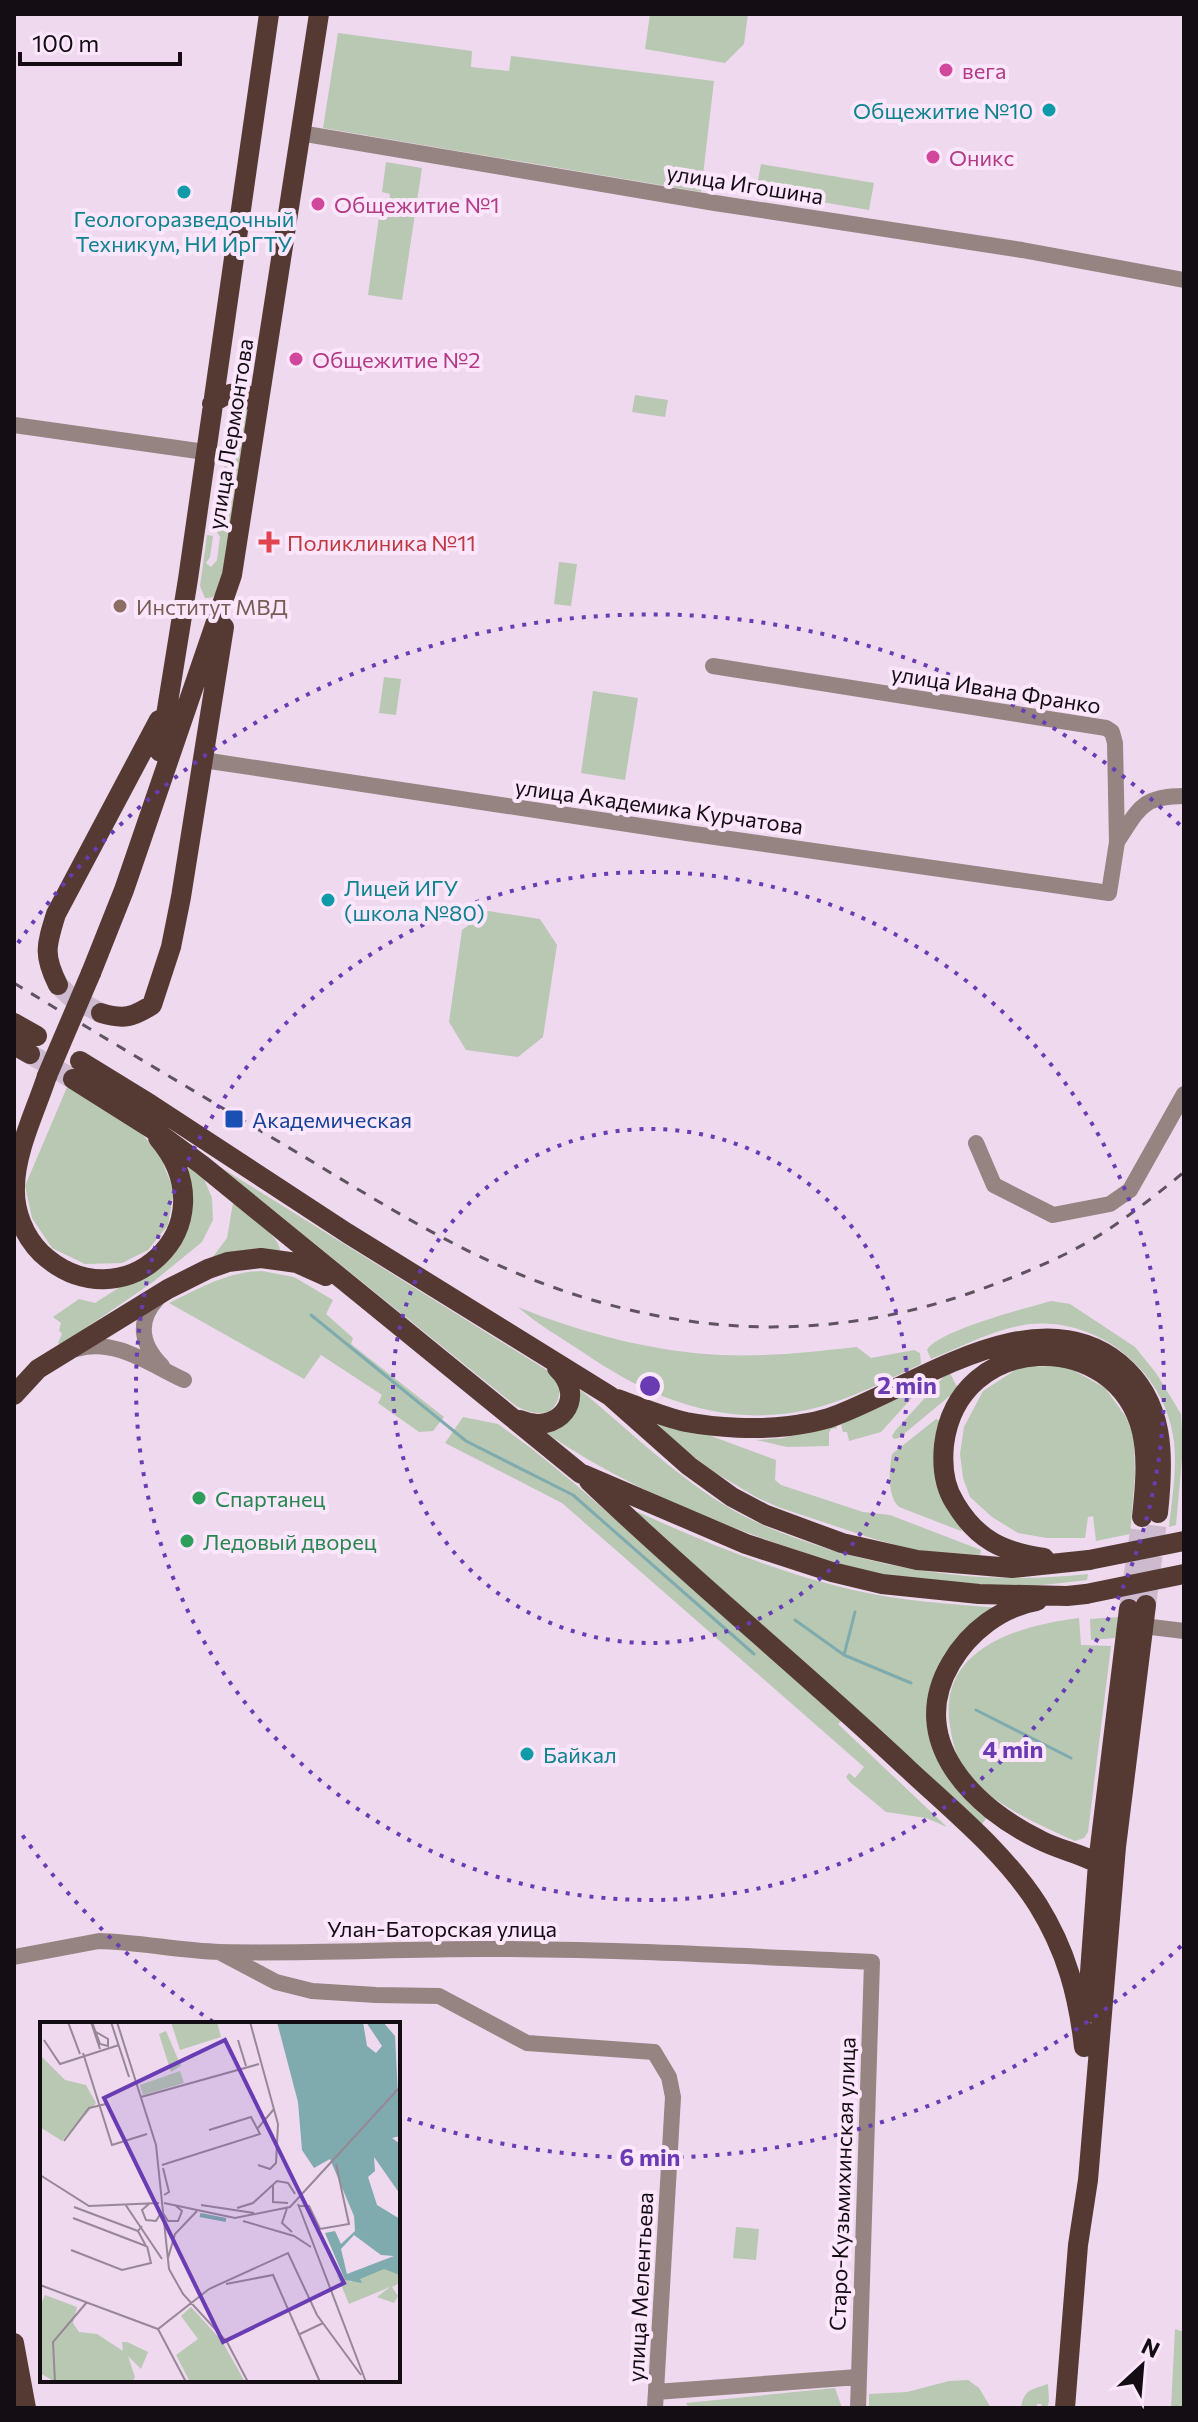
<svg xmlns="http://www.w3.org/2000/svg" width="1198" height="2422" font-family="Commissioner,sans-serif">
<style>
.green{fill:#b8c8b3}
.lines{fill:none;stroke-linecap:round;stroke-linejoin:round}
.stream{stroke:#7fabae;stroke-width:3}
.major-tunnel{stroke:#cdbace;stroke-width:20;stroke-dasharray:20 10;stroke-linecap:butt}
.minor{stroke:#958481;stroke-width:16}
.major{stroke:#553a34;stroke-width:20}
.rail{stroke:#5e535f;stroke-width:3;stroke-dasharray:10 10;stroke-linecap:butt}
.major-bridge{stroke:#553a34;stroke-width:20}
.ring{fill:none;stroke:#6a3cb3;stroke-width:4;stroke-dasharray:4 8}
.hotel-dot{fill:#d1479c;stroke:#fce6fc;stroke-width:3}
.culture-dot{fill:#0f9aa8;stroke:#fce6fc;stroke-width:3}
.health-dot{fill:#e0444e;stroke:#fce6fc;stroke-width:3}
.education-dot{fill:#8d6e63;stroke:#fce6fc;stroke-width:3}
.transit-dot{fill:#1a4fb4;stroke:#fce6fc;stroke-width:3}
.leisure-dot{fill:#2e9e5b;stroke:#fce6fc;stroke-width:3}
.labels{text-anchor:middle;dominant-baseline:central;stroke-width:8;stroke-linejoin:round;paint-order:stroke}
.hotel-label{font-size:22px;fill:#b23c85;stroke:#fce6fc;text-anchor:start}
.culture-label{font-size:22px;fill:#0d838f;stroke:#fce6fc;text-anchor:start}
.street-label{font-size:22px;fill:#140d14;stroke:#fce6fc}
.health-label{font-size:22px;fill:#be3a42;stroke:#fce6fc;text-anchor:start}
.education-label{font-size:22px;fill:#785e54;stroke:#fce6fc;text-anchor:start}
.transit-label{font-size:22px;fill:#164399;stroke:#fce6fc;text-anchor:start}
.leisure-label{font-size:22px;fill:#27864d;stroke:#fce6fc;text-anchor:start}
.inset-river{fill:none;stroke:#7fabae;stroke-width:4}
.inset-road{fill:none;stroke:#978797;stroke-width:2}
.view{fill:#6a3cb3;fill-opacity:0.15;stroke:#6a3cb3;stroke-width:4}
.inset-edge{fill:none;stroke:#140d14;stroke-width:4}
.centre{fill:#6a3cb3;stroke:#fce6fc;stroke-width:4}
.ring-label{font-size:24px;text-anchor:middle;font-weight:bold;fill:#6a3cb3;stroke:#fce6fc;stroke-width:8;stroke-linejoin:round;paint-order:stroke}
</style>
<rect width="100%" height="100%" fill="#eed9ef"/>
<path class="green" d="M650,14H748L744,44L725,63L645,49Z
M338,33L472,51L471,67L509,71L511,56L714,81L701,192L323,128Z
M386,162L422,168L402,300L368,295L379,217L387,218L390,194L382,192Z
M761,164L874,183L869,210L756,191Z
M635,395L668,400L665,417L632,412Z
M234,401L246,406L249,414L223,582C219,591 216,599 205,598L200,586L207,535L213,536L210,557L206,563L211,567L217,560L220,537L215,529Z
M559,562L577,564L571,606L554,604Z
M384,677L401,679L396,715L379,713Z
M593,691L638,698L625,780L581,773Z
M488,911L540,919L557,945L543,1037L518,1057L466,1050L449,1022L462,930Z
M68,1085L134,1124L160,1156L174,1191L168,1225L148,1250L122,1263L85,1264L52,1248L32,1218L25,1186Z
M183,1144L550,1372L560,1388C558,1418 537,1417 516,1406L273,1210Z
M180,1158L204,1179L212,1198L213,1220L202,1242L153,1282L61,1345L58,1343L62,1334L59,1330L61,1323L53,1317L79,1299L95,1303L145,1271L172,1249Z
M233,1203C246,1214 279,1235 280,1250L277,1252C254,1248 234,1250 212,1258L227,1238Z
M262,1271L294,1277L333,1300L326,1314L353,1338L351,1344L444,1417L433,1431L419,1432L378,1403L382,1395L321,1355L304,1379L169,1303C201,1288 226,1272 262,1271Z
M1051,1301L1070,1304L1135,1347L1156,1373L1181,1414L1183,1448L1176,1525L1169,1527C1172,1499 1177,1469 1174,1441C1166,1372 1099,1317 1030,1324C996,1328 963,1346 931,1359L927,1350C937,1331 1027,1308 1051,1301Z
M518,1307C581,1333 654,1352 722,1355C767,1357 812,1352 857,1347L871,1358L914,1350L920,1353L921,1364C885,1381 847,1401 807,1410C725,1428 651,1399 584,1353C562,1338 538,1325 518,1307Z
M1066,1366L1105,1388L1126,1417L1134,1438L1135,1475L1130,1534L1096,1541L1093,1516L1088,1517L1085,1538H1047L1018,1533L992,1517L970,1497L963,1478L960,1454L964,1427L983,1391L1020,1367Z
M949,1371L958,1389L899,1438L894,1439L892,1436L895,1431Z
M918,1386L920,1389L881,1432L849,1441L847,1432H843L840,1421Z
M578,1388C625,1427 669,1470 721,1503C754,1524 791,1537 828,1549C917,1575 995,1584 1088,1574L1087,1580C1067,1582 1047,1585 1026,1586C988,1588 949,1584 911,1579C865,1573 819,1558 776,1543C695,1515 617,1481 546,1433C571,1430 575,1409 578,1388Z
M463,1417L498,1424L532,1449L575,1484L843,1719L838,1724L947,1827L926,1818L886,1812L850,1782L846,1777L849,1773L855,1778L864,1767L562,1503L445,1443Z
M936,1419L941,1421L936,1442L962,1530L961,1531L899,1507C887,1496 889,1469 892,1454Z
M654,1421L684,1426L776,1460L775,1480L781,1485L863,1512L890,1515L981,1550L980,1555L914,1550L871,1538L778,1507L756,1497L714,1472L655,1427Z
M836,1425L837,1428L831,1429L829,1433V1446L787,1447L756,1440L783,1438Z
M638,1512C706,1543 780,1573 853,1590C901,1601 951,1604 1000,1608L990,1616L932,1708L988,1816L979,1828L636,1513Z
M1120,1617L1115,1638L1091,1640L1090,1619Z
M1079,1618L1081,1645L1111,1646L1088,1832L1084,1838L1075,1841C1039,1825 991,1804 966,1772C956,1758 951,1737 949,1719C942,1646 1023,1625 1079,1618Z
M736,2227L759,2229L756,2260L733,2258Z
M1175,2329L1184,2332V2408H1171Z
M968,2380L979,2388L991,2408H869V2394L907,2392L949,2381Z
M1048,2384L1049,2401L1047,2408H1043L1041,2404H1037L1036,2408H1021C1024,2389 1031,2390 1048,2384Z
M835,2388L842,2408H689L686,2403Z"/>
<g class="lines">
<path class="stream" d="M311,1315L466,1441L573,1495L754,1654
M795,1620L844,1655L911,1683
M844,1655L855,1612
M976,1710L1071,1758"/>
<path class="major-tunnel" d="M58,985L72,998L101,1013
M30,1054L73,1079
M1146,1605L1158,1513
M1129,1609L1142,1517"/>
<path class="minor" d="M300,133L715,203L1022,250L1184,280
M14,425L205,452
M203,760L687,833L1109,893L1117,842L1115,743L1112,732L1106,728L713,666
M1117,842C1139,809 1141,796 1184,796
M976,1143L994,1185L1053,1215L1110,1204L1130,1190L1184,1094
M157,1299C136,1322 142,1346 162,1366
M77,1349C114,1337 151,1365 184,1380
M1143,1626L1184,1631
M221,1953L276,1982L312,1991L376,1995L439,1996L527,2043L654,2052L669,2077L673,2097L655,2408
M14,1957L99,1941C140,1942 180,1951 220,1952C308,1954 395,1949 482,1949C612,1949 742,1956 872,1962L858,2408
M656,2392L858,2377"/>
<path class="major" d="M212,404C227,391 248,387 258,408
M160,752L188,579L269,14
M91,973L124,890L232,575L319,14
M58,985C43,955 46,946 56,914L159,720
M101,1013C124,1020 133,1017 152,1005L171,947L181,897L224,627
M14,1023L37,1036
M14,1045L30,1054
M80,1061L150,1104L347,1233L610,1396L689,1466L732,1497L766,1515L842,1543L917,1560L1012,1568L1089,1560
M47,1076C36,1110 15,1152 15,1187C14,1211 24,1236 41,1253C121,1328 234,1227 158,1138
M73,1079L157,1132L202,1165L580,1473L746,1544L832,1572L882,1584L979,1594L1067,1596L1086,1594
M14,1395L38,1369L168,1289L208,1269L228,1262L261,1258L297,1263L326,1276
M617,1399C640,1407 663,1417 686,1422C718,1428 757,1430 789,1426C804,1424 823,1421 837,1415C919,1384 1036,1296 1119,1363C1166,1402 1164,1458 1158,1513
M520,1420C557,1436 589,1399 557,1368
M589,1481C692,1580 804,1671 908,1769C953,1811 1004,1852 1038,1905C1066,1950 1078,1994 1084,2047
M1044,1558C1003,1552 977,1540 955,1503C944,1486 942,1465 944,1445C958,1330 1117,1327 1142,1432C1148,1459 1145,1489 1142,1517
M1037,1601C1001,1607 969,1632 951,1663C905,1741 974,1808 1040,1840C1061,1851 1088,1855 1107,1869
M1087,2013L1098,1863L1129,1609
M14,2343L26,2408
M1065,2408L1078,2245L1088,2180L1116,1847L1146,1605"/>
<path class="rail" d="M14,983C101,1036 189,1088 276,1140C361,1190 446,1247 539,1282C692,1340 842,1343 995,1284C1035,1269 1077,1251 1112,1227C1137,1210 1161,1191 1184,1172"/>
<path class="major-bridge" d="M47,1076L91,973
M1089,1560L1184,1541
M1086,1594L1184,1574"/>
</g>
<g class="ring">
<circle cx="650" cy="1386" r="257"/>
<circle cx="650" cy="1386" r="514"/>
<path d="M1181 1946A772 772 0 0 1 399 2116M213 2022A772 772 0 0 1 18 1829M18 943A772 772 0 0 1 1181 826"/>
</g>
<g class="hotel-dot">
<circle cx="946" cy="70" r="8"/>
<circle cx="933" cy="157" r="8"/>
<circle cx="318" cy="204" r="8"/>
<circle cx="296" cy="359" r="8"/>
</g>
<g class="culture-dot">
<circle cx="1049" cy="110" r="8"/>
<circle cx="184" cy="192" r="8"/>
<circle cx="328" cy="900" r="8"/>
<circle cx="527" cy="1754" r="8"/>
</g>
<path class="health-dot" d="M265 530h8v8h8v8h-8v8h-8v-8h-8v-8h8z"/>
<circle class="education-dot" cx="120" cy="606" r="8"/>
<rect class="transit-dot" x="224" y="1109" width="20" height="20" rx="4"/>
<g class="leisure-dot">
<circle cx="199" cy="1498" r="8"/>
<circle cx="187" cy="1541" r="8"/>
</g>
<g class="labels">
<g class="hotel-label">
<text x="962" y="70">вега</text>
<text x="949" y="157">Оникс</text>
<text x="334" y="204">Общежитие №1</text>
<text x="312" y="359">Общежитие №2</text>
</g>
<g class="culture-label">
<text x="1033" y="110" text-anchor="end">Общежитие №10</text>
<text x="184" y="218" text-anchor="middle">Геологоразведочный<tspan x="184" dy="25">Техникум, НИ ИрГТУ</tspan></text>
<text x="344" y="887">Лицей ИГУ<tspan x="344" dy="25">(школа №80)</tspan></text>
<text x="543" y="1754">Байкал</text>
</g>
<g class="street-label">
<text transform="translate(745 184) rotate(9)">улица Игошина</text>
<text transform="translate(230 434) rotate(-81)">улица Лермонтова</text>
<text transform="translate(996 689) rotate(9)">улица Ивана Франко</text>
<text transform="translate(659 806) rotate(8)">улица Академика Курчатова</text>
<text x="442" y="1928">Улан-Баторская улица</text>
<text transform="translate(842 2184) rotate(-88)">Старо-Кузьмихинская улица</text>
<text transform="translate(640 2287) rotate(-87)">улица Мелентьева</text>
</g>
<g class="health-label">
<text x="287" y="542">Поликлиника №11</text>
</g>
<g class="education-label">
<text x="136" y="606">Институт МВД</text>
</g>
<g class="transit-label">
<text x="252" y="1119">Академическая</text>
</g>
<g class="leisure-label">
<text x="215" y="1498">Спартанец</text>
<text x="203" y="1541">Ледовый дворец</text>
</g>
</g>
<g transform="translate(40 2022)">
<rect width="360" height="360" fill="#eed9ef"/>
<path d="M131,0H177L181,15L140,28ZM126,9L141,44L131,50L119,12ZM0,33L25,58L46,63L56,81L22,119L0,105ZM140,49L144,61L103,73L100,63ZM360,246V261L352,265L358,274L354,281L337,275L350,265L309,282L297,253L311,260L341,247ZM5,273L37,285L33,301L39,310L57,312L83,329L82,320H87L108,330L101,347L88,334L95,355L92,360H15L0,351V284ZM151,285L182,319L205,360H150L136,333L158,317L141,294Z" fill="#b8c8b3"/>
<path d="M237,0H323L327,24L336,31L342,24L326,0H343L355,14L360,114L352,116L360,122V172L334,135L335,149L328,155L337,183L360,197V253L344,247L320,257L322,261L305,258L285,211L295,209L301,222L315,209L314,194L290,137L274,146L262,128L258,80ZM314,213L341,233L354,234L307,252L301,227Z" fill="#7fabae" fill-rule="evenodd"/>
<path class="inset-river" d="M160,193L186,198"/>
<path class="inset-road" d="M28,0L40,32M51,0L60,27M52,0L60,22L68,24V17L56,10M71,0L89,55M77,0L116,123L129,247L143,272L187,320L208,360M210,0L238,102L236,141L230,147L218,143M4,18L20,42L79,23M198,18L206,44M43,31L72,123L107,112M101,75L219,42M218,106L234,87M24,119L49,86L66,82M122,143L220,112L211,95L169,108M123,146L129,170L124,173M0,153L49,184L119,181M233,163V180L248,181M110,181L102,188L106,198L116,199L121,191M124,181L195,196L250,185L360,65M85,182L122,237M258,182L326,360M161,183L214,191M259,184H269L280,207L309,202L296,142M34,185L98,209M197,186L213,181L237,159L248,161L255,172M247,186L242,201L252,210M123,191L128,199H138L142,189L135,183M33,196L106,224L98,209L102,204M203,199L254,214L271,225M31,228L82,248L111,241L107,224M128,236L135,212L157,189M186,262L233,253L280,360M0,263L118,307L169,267L248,231L277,293L321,353M118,307L146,360M260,312L283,301M15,360L13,320L47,280"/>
<path class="view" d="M185,18L304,261L183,320L64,76Z"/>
<rect width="360" height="360" class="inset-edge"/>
</g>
<circle cx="650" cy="1386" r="12" class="centre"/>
<g class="ring-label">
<text x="907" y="1394">2 min</text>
<text x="1013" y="1758">4 min</text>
<text x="650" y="2166">6 min</text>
</g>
<rect width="1198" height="2422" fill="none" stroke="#140d14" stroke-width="32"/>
<g transform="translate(1142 2366) rotate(26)" stroke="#fce6fc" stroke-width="6" paint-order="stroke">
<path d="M0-6L14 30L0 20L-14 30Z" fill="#140d14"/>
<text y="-12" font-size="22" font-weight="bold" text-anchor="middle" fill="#140d14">N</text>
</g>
<path d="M20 52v12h160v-12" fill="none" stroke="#140d14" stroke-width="4"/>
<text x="32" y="52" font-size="24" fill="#140d14" stroke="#fce6fc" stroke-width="6" paint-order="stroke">100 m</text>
</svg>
